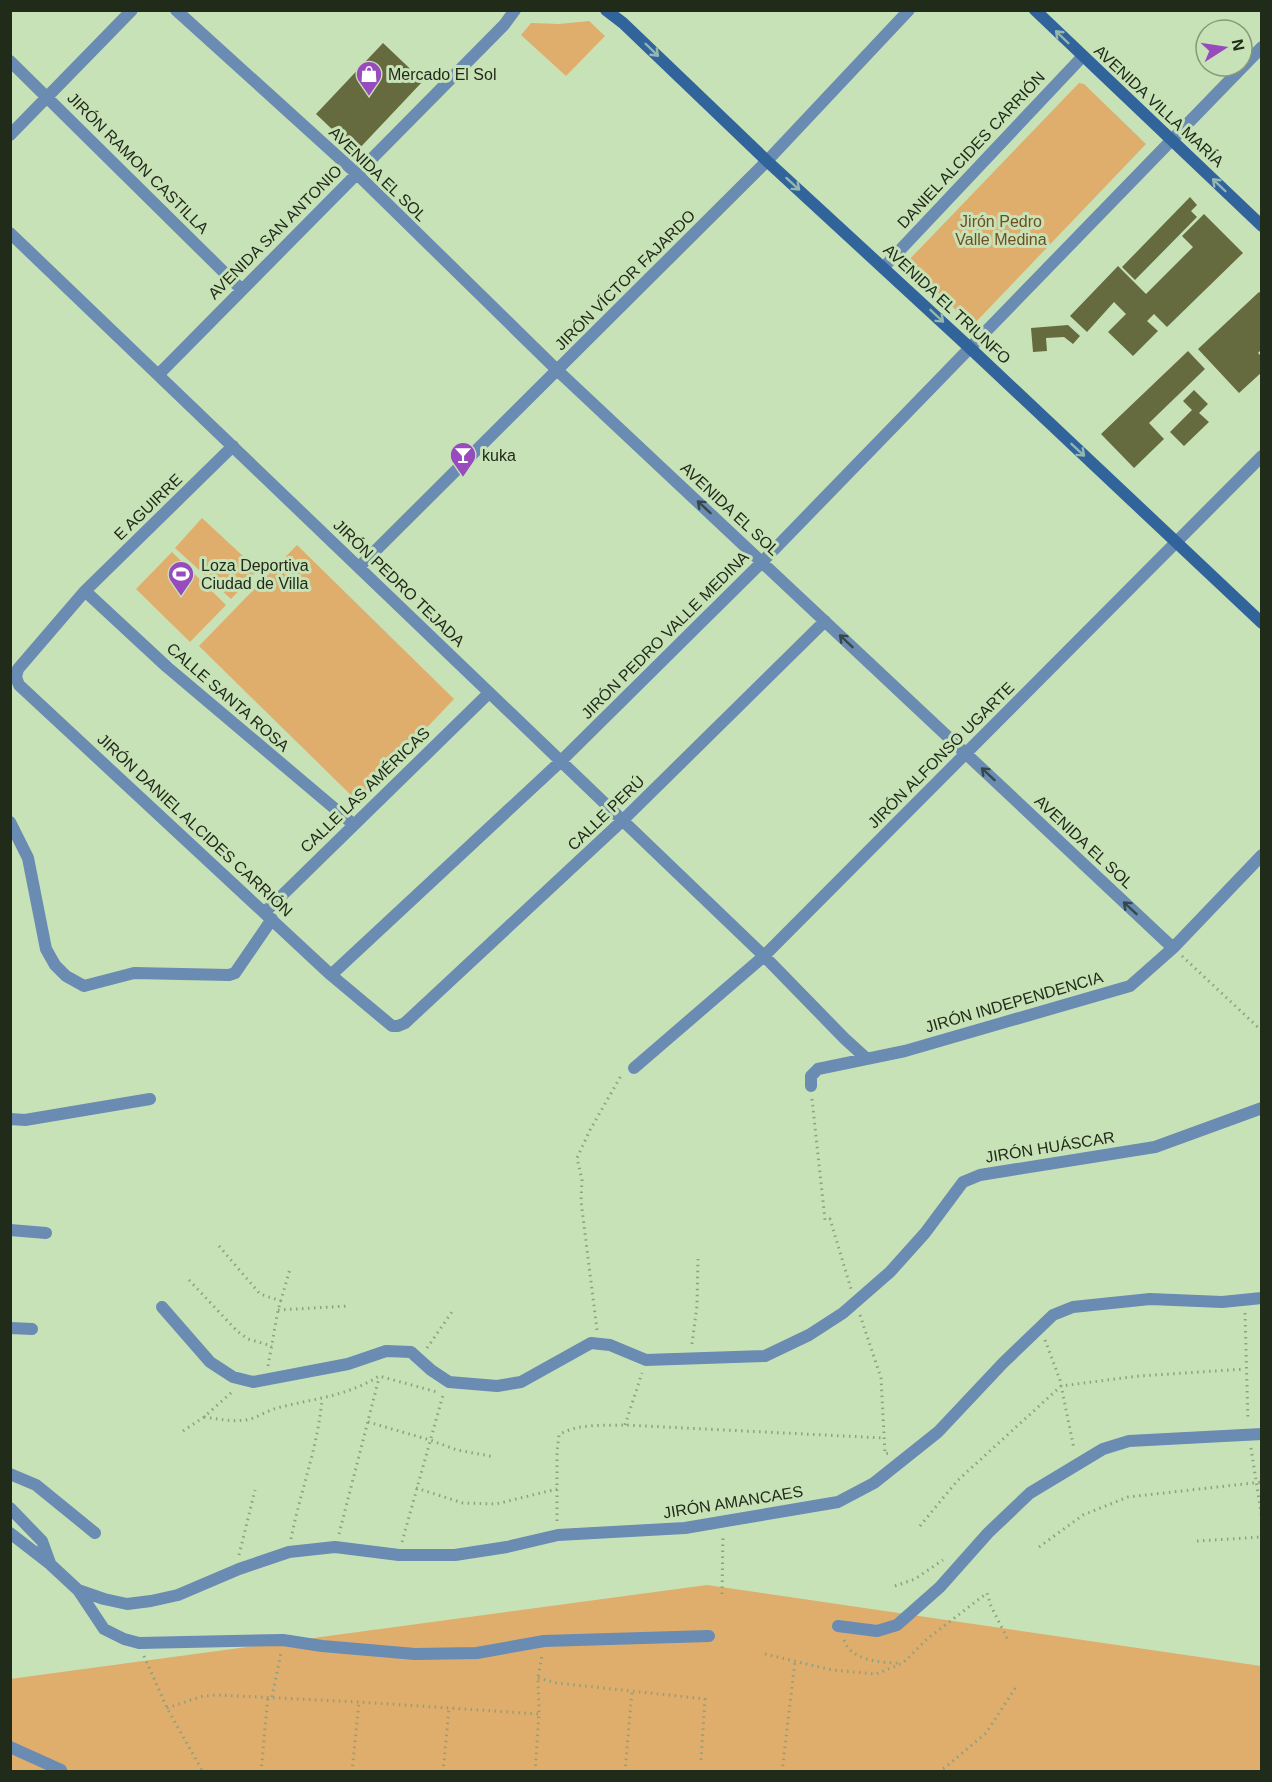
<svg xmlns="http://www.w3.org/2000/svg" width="1272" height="1782" font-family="Helvetica,sans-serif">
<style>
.green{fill:#dfad6c}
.building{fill:#666b3f}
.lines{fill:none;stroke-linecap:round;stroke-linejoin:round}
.path{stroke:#8da17f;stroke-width:3;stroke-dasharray:1.5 4.5;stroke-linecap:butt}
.street{stroke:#6a8bb2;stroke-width:12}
.secondary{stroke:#32649c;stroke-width:12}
.oneway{stroke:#94b6ae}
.oneway2{stroke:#374848}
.labels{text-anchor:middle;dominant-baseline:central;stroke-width:6;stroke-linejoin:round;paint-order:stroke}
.poi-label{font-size:16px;fill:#212b1a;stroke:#c8e2b7;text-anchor:start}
.street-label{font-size:16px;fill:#212b1a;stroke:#c8e2b7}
.park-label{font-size:16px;fill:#6e4e21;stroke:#c8e2b7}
</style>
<rect width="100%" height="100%" fill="#c8e2b7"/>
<path class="green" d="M589,21L605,36L566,76L521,35L531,23L559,24Z
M1079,83L1084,84L1146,144L972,326L907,262Z
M202,518L258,570L231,599L175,548Z
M297,545L454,699L357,801L199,646Z
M172,552L226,605L190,642L136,589Z
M707,1585L1261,1666V1771H11L10,1679Z"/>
<path class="building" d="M383,43L423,81L356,152L316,114Z
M1190,197L1197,205L1191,211L1197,217L1135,280L1122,267Z
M1204,214L1243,253L1167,327L1154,314L1147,321L1158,331L1133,356L1108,332L1126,314L1114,302L1087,332L1070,316L1118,266L1146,294L1193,247L1182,236Z
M1259,292L1262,294V349L1258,353L1262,357V372L1239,393L1198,349Z
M1068,325L1080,336L1073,344L1064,337L1046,338L1047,351L1033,352L1031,328Z
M1188,351L1205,369L1149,423L1164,439L1134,468L1101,434Z
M1194,390L1208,404L1199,413L1209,422L1184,446L1170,432L1192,410L1183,401Z"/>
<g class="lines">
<path class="path" d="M1182,956L1262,1031
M812,1099L825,1220L830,1219L851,1289
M219,1246L260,1294L281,1301
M189,1280L237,1331L248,1339L272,1346
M278,1310L348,1306
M1245,1313L1248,1421
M860,1315L881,1378L885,1454L889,1453
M597,1330L581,1201L582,1180L577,1158L590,1130L622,1074
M1045,1340L1060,1380L1074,1449
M692,1344L697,1306L698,1259
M427,1348L454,1309
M268,1366L278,1310L290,1269
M204,1417C218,1419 232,1422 246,1420C257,1418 266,1411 277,1408C312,1399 348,1396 379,1376L437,1392
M368,1422L430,1440L457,1450L495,1457
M625,1425L642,1373
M183,1431L204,1417L233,1391
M1251,1448L1262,1519
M416,1488L463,1503L496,1504L557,1489
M557,1521V1452L559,1435C577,1423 604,1426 625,1425L884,1438
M920,1526L957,1481L1061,1386L1139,1376L1245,1369
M339,1534L379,1378
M291,1539C300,1492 318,1447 322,1399
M1197,1541L1262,1537
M402,1542L443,1395
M1039,1547L1083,1515L1128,1497L1262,1482
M239,1555L255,1490
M895,1586L915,1579L943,1560
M722,1594L723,1535
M844,1640C851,1661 882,1663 901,1663
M765,1654L832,1670L876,1674L903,1663L927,1639L987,1593L991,1606L1009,1642
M144,1656L167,1708L203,1772
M538,1678L557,1683L705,1699L701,1760
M272,1697L281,1653
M167,1708L203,1696L218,1695L359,1702L539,1714
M261,1772L268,1696
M352,1772L359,1702
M443,1772L449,1708
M535,1772L539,1714L538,1678L542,1655
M625,1772L632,1691
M782,1772L795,1661
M938,1772L947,1766L986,1733L1016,1687"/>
<path class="street" d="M176,10L357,174L557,370L1173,948
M10,61L242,290
M10,135L132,10
M10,233L764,956L845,1039L867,1059
M884,267L1083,56
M159,374L504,25L515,10
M233,446L85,591L18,669L16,677L19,685L331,975L392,1026H398L405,1023L622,821L825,621
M359,567L767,161L909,10
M85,591L167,667L353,824
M10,822L28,858L46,949L55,965L66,976L84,986L134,973L229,975L235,973L272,919
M265,912L489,693
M331,975L560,762L762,562L1262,47
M634,1068L764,956L1262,456
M811,1086V1076L818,1069L905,1051L1130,986L1173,948L1262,855
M10,1119L25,1120L150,1099
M10,1230L46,1233
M162,1307L210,1362L233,1377L253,1382L348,1364L386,1351L411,1352L431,1370L449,1382L497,1386L521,1382L591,1343L610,1345L646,1360L765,1356L809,1335L843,1313L890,1272L925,1233L963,1182L980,1175L1155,1147L1262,1108
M10,1328L32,1329
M10,1474L36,1485L95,1533
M10,1508L42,1541L50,1563
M10,1533L50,1564L78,1590L104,1629L124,1639L139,1643L283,1640L322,1646L415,1654L477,1653L544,1641L709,1636
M78,1590L104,1599L127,1604L151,1601L178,1595L239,1569L289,1552L335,1547L399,1555H455L507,1547L558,1535L685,1528L838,1502L874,1483L938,1432L1003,1363L1053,1315L1073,1307L1150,1299L1222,1302L1262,1298
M838,1626L877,1631L897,1625L940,1587L988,1533L1030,1493L1103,1449L1129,1441L1262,1434
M10,1747L61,1770"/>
<path class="secondary" d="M606,10L623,23L767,161L970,348L1262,623
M1035,10L1262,226"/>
</g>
<defs><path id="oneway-shaft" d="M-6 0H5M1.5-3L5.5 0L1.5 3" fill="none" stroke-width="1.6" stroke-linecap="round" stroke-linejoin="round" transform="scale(1.5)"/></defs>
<g class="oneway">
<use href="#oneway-shaft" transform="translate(1062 37) rotate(-136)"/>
<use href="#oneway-shaft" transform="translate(652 50) rotate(44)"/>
<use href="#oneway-shaft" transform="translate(793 184) rotate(42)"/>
<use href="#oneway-shaft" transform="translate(1219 185) rotate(-136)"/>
<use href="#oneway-shaft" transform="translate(937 316) rotate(43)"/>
<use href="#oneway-shaft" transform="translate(1078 450) rotate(43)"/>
</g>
<g class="oneway2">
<use href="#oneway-shaft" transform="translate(704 507) rotate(-137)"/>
<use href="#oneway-shaft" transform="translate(846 641) rotate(-137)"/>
<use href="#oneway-shaft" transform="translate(988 774) rotate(-137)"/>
<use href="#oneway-shaft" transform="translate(1130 908) rotate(-137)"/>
</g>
<defs>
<g id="shop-pin" transform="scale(1.35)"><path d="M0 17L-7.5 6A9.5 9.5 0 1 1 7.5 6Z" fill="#974bbd" stroke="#c8e2b7"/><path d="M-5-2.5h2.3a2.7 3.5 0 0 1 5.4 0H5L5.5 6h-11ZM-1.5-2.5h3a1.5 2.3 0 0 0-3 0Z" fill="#fff"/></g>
<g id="bar-pin" transform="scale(1.35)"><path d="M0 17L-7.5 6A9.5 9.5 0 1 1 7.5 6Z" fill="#974bbd" stroke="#c8e2b7"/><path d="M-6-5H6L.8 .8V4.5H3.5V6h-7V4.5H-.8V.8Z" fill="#fff"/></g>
<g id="stadium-pin" transform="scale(1.35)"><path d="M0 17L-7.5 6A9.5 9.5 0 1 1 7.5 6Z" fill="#974bbd" stroke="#c8e2b7"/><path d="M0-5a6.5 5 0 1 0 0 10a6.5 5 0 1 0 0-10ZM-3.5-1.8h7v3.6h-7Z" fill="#fff"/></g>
</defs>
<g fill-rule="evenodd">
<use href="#shop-pin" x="369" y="74"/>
<use href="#bar-pin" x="463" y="455"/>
<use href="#stadium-pin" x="181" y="574"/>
</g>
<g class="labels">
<g class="poi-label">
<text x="388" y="74">Mercado El Sol</text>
<text x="482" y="455">kuka</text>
<text x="201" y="565">Loza Deportiva<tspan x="201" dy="18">Ciudad de Villa</tspan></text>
</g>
<g class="street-label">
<text transform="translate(1159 106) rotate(43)">AVENIDA VILLA MARÍA</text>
<text transform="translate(971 150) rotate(-47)">DANIEL ALCIDES CARRIÓN</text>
<text transform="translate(138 163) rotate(45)">JIRÓN RAMON CASTILLA</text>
<text transform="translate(378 174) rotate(44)">AVENIDA EL SOL</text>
<text transform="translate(275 232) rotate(-45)">AVENIDA SAN ANTONIO</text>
<text transform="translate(625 280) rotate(-45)">JIRÓN VÍCTOR FAJARDO</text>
<text transform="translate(947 304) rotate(43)">AVENIDA EL TRIUNFO</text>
<text transform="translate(148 507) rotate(-44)">E AGUIRRE</text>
<text transform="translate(730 509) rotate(43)">AVENIDA EL SOL</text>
<text transform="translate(399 583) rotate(44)">JIRÓN PEDRO TEJADA</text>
<text transform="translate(665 635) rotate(-45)">JIRÓN PEDRO VALLE MEDINA</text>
<text transform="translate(228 697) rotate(41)">CALLE SANTA ROSA</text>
<text transform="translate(941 755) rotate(-45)">JIRÓN ALFONSO UGARTE</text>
<text transform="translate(365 790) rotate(-44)">CALLE LAS AMÉRICAS</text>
<text transform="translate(606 813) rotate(-44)">CALLE PERÚ</text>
<text transform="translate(195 825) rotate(43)">JIRÓN DANIEL ALCIDES CARRIÓN</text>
<text transform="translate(1084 842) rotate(43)">AVENIDA EL SOL</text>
<text transform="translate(1014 1002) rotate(-16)">JIRÓN INDEPENDENCIA</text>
<text transform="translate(1050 1147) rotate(-9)">JIRÓN HUÁSCAR</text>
<text transform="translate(733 1502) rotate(-9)">JIRÓN AMANCAES</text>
</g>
<g class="park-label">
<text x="1001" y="221">Jirón Pedro<tspan x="1001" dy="18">Valle Medina</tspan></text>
</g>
</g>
<rect width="1272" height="1782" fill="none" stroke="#212b1a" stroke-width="24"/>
<g transform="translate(1224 48) rotate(78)"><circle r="28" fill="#c8e2b7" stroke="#859978" stroke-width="1.5"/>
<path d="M0-4.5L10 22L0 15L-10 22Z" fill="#974bbd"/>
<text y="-9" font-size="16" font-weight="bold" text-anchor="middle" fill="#212b1a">N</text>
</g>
</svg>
